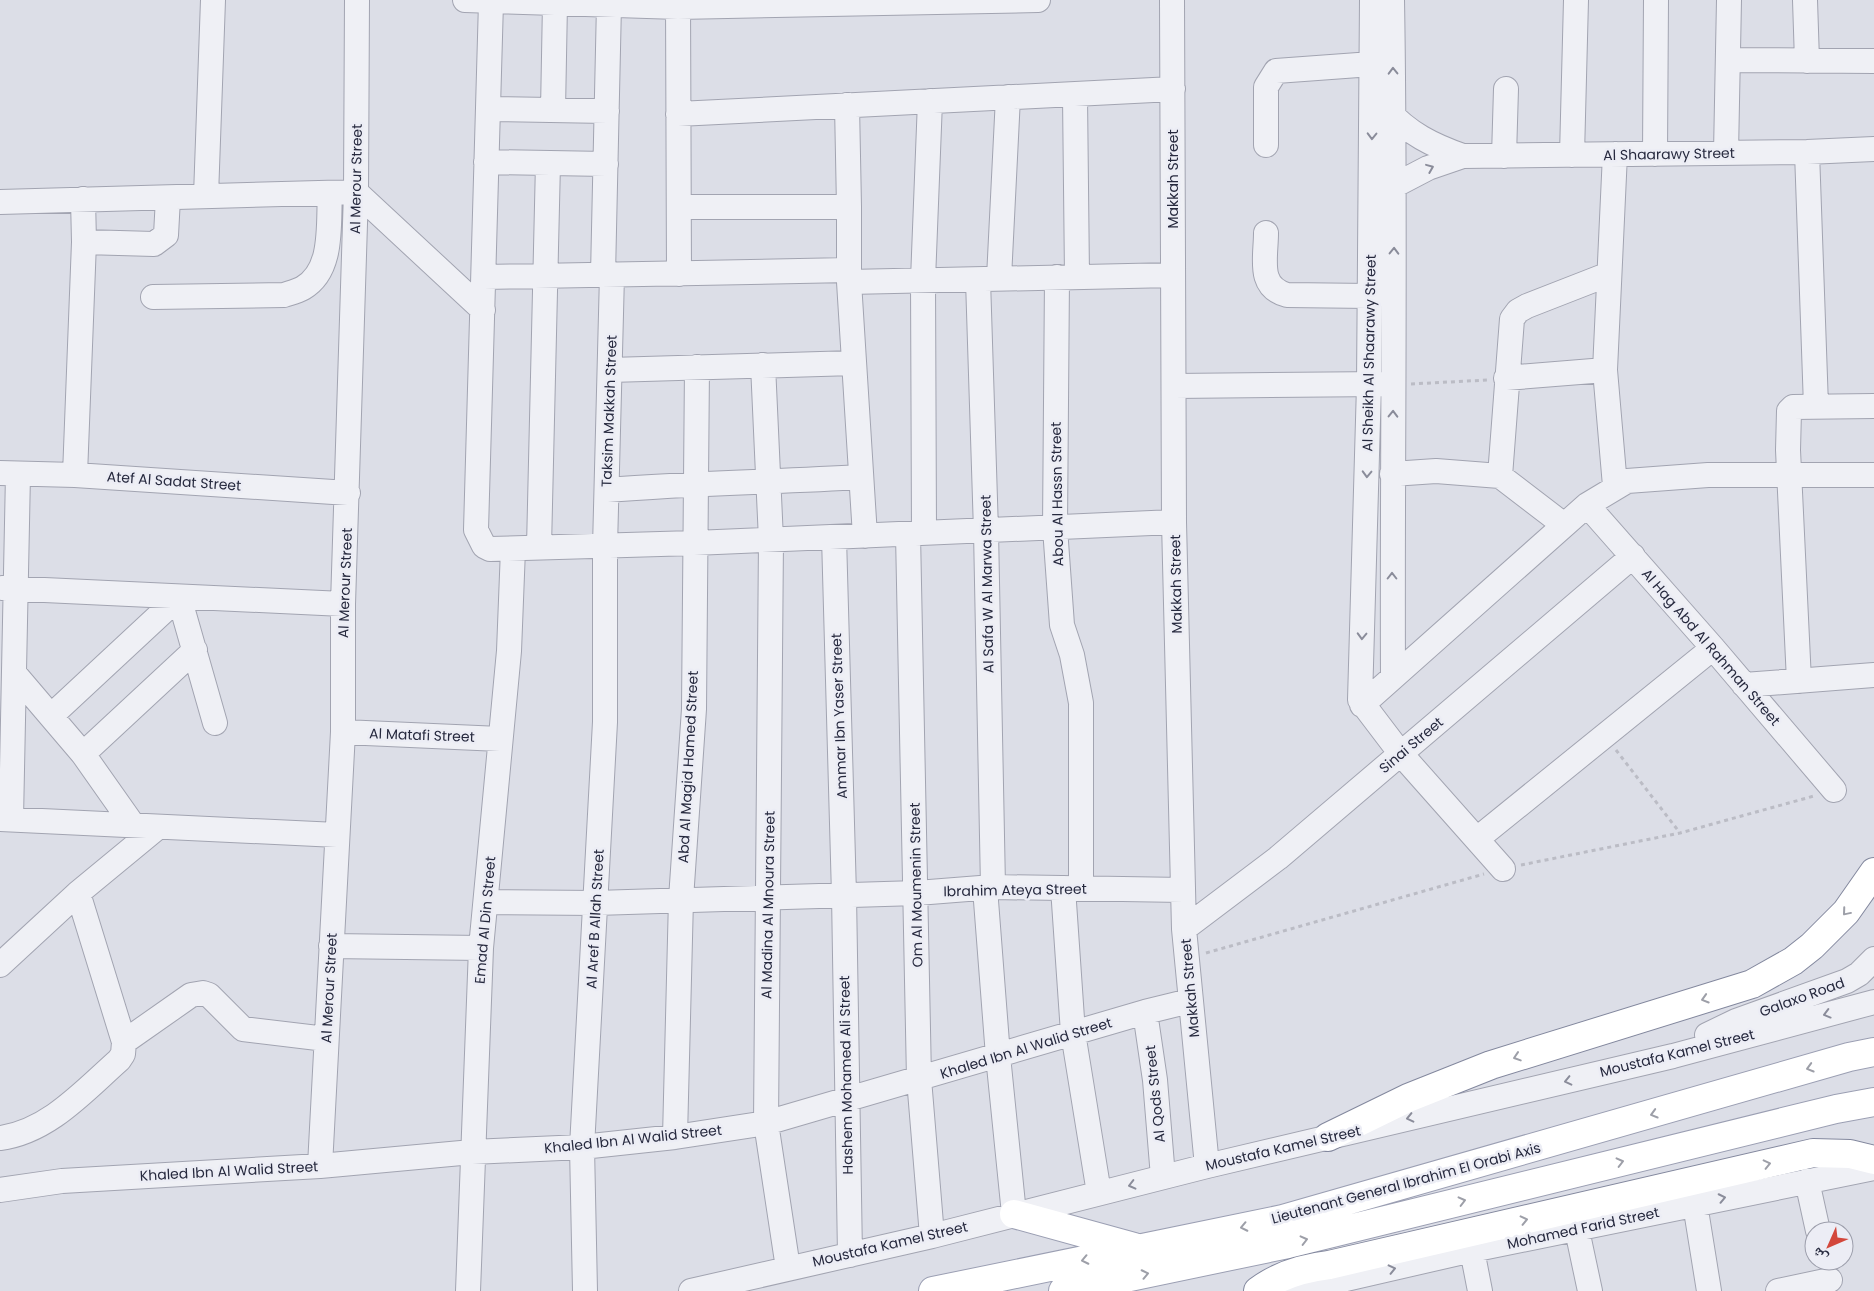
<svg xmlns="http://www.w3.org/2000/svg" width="1874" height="1291" font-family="Poppins,'Noto Naskh Arabic',sans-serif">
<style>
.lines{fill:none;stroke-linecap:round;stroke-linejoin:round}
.minor-casing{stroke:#a2a4b1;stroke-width:26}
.major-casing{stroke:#9b9fb3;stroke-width:30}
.highway-casing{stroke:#83889e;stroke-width:30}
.path{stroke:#bbbcc5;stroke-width:3;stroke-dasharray:4 4;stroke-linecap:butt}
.minor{stroke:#eff0f5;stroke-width:24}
.major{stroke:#fff;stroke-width:28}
.highway{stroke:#fff;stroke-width:28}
.oneway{stroke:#8a8c9a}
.oneway2{stroke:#9d9fa8}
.labels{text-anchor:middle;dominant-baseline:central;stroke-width:5;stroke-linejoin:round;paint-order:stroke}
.street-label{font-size:14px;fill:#26293e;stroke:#ecedf5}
</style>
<rect width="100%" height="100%" fill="#dcdee7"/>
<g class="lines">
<g class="minor-casing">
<path id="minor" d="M465,0L678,7L1038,0
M678,0L679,274
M1172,0L1174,522L1184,929L1207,1166
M1372,0L1369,385L1360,700L1401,754L1503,869
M1392,0C1396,226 1392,452 1393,677
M1805,0L1807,61
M491,2L476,530L484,546L490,549L694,543L1174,522
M1728,60L1874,61
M1075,96L1077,277
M847,105L849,207
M488,109L607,111
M1387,109C1407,133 1434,146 1463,156
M553,110L555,3
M678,114L1173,89
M1266,145V87L1276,71L1372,64
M1807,152L1816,406
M1726,153L1729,0
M1615,154L1605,370L1615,486
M1655,154L1656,0
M1572,155L1576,0
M1504,156L1506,89
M486,162L606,164
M1384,191L1428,168L1463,156L1807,152L1874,149
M206,196L213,0
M0,202L356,192L483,310
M679,207H849V282L1173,275
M1266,233C1266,258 1257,287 1287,295L1370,296
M84,242L154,244L166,235L168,198
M603,275L609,4
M484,277L849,270
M1057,277L1055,528L1062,625L1072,655L1081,703V888
M999,278L1008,97
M978,280L986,531L993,887
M849,282L865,536
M153,297L284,295C290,293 298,291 303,288C334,270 328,224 330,193
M763,365L771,540L766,1123L788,1268
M610,370L854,363
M1506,378L1605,370
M1174,386L1384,384
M0,473L75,475L348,493
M1392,474L1436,471L1500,476L1564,525
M75,475L84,242L83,199
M1500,476L1512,319L1518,311L1527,306L1609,274
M607,490C691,483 776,482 861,477
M1587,505L1713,648L1834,790
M924,533L923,280L930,101
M908,534L919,1079L932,1236
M834,537L844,895L850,1255
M539,547L548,163
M2,588L343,604
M14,673L83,754L133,825
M1799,681L1788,450L1789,411L1793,407L1874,406
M1744,685L1874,675
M1362,705L1587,505L1627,481L1708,475H1874
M51,716L179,597L215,723
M343,732L500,739
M83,754L195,650
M0,819L337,835
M11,819L18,474
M1477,839L1713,648
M985,888L998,1056L1014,1214
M1063,888L1073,1033L1099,1193
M486,902L596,903L917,893L993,887L1183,890
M1184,929L1278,858L1633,556
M331,946L481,948
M0,965L78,893L158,827
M1145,1012L1155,1080L1163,1177
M1707,1035L1736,1021L1847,981L1859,974L1874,959
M124,1042L191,995L203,993L209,995L243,1029L326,1039
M675,1137L681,899L694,709L697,367
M0,1138C48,1132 84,1091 119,1060L123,1054L124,1042L78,893
M320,1166L343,732V604L356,192L357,0
M1807,1181L1818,1231
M0,1190L62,1181L320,1166L472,1152L582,1147L675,1137L766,1123L1145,1012L1190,1001
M1695,1204L1709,1291
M1577,1230L1590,1291
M1472,1250L1480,1291
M468,1291L481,948L509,651L513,549
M585,1291L582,1147L605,722V547L612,275
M691,1291L932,1236L1207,1166L1673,1056L1874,1002
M1294,1291L1472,1250L1874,1168
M1778,1291L1830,1280"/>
</g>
<g class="major-casing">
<path id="major" d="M1014,1214L1134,1247
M933,1291L1283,1219L1849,1057L1874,1052
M1063,1291L1288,1244L1836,1109L1874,1102"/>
</g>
<g class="highway-casing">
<path id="highway" d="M1328,1137L1408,1098L1491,1065L1752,984L1793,961L1812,946L1846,912L1874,872
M1258,1291C1279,1275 1304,1268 1329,1265L1813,1153L1850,1154L1874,1160"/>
</g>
<path class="path" d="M1411,384L1487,380
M1616,750L1680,833
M1521,865L1680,833L1814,796
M1206,953L1484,874"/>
<use href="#minor" class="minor"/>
<use href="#major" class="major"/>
<use href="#highway" class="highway"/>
</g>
<defs><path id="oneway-chevron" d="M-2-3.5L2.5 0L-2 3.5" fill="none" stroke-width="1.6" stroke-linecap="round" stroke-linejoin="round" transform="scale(1.25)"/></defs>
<g class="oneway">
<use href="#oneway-chevron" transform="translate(1393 71) rotate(-91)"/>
<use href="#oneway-chevron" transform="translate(1372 136) rotate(91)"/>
<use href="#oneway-chevron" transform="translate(1430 168) rotate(-22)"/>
<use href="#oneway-chevron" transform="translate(1394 251) rotate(-89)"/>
<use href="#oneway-chevron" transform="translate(1393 414) rotate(-89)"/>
<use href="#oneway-chevron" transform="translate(1367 474) rotate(92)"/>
<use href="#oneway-chevron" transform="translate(1392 576) rotate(-90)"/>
<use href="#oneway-chevron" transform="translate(1362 636) rotate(92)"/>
<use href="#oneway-chevron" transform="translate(1827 1014) rotate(165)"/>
<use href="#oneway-chevron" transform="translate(1568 1081) rotate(167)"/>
<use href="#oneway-chevron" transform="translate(1410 1118) rotate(167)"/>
<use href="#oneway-chevron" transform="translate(1132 1185) rotate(166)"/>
<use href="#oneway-chevron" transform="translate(1722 1198) rotate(-12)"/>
<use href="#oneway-chevron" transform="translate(1392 1269) rotate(-13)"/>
</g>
<g class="oneway2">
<use href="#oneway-chevron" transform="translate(1846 912) rotate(130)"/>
<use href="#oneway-chevron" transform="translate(1705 999) rotate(163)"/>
<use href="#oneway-chevron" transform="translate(1517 1057) rotate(162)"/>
<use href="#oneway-chevron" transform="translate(1810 1068) rotate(164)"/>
<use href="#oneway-chevron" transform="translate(1654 1114) rotate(164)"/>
<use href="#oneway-chevron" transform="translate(1620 1162) rotate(-14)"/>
<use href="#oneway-chevron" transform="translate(1767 1164) rotate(-13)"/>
<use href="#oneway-chevron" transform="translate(1462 1201) rotate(-14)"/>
<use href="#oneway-chevron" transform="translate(1524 1220) rotate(-13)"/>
<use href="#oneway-chevron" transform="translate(1244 1227) rotate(168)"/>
<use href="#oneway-chevron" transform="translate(1304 1240) rotate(-14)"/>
<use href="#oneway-chevron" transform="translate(1085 1260) rotate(168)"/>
<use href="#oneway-chevron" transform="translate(1145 1274) rotate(-12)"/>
</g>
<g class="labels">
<g class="street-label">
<text transform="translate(1669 154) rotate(-1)">Al Shaarawy Street</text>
<text transform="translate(356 179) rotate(-89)">Al Merour Street</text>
<text transform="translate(1173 179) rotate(-90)">Makkah Street</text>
<text transform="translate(1369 353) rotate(-89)">Al Sheikh Al Shaarawy Street</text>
<text transform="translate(609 411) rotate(-88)">Taksim Makkah Street</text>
<text transform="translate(174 481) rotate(4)">Atef Al Sadat Street</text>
<text transform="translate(1057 494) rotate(-91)">Abou Al Hassn Street</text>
<text transform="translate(345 583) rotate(-88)">Al Merour Street</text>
<text transform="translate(987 584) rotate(-91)">Al Safa W Al Marwa Street</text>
<text transform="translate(1176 584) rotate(-91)">Makkah Street</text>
<text transform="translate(1711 647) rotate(49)">Al Hag Abd Al Rahman Street</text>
<text transform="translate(839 716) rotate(-92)">Ammar Ibn Yaser Street</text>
<text transform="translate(422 735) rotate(2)">Al Matafi Street</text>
<text transform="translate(1411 745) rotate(-40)">Sinai Street</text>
<text transform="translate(688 767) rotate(-87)">Abd Al Magid Hamed Street</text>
<text transform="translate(916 885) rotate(-91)">Om Al Moumenin Street</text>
<text transform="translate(1015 890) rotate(-1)">Ibrahim Ateya Street</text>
<text transform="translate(768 905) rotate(-89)">Al Madina Al Mnoura Street</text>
<text transform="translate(595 919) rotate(-87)">Al Aref B Allah Street</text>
<text transform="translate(485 920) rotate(-85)">Emad Al Din Street</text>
<text transform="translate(329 988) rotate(-87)">Al Merour Street</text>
<text transform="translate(1190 988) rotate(-95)">Makkah Street</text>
<text transform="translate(1802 997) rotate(-20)">Galaxo Road</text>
<text transform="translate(1026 1048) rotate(-17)">Khaled Ibn Al Walid Street</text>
<text transform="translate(1677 1053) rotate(-14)">Moustafa Kamel Street</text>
<text transform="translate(846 1075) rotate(-91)">Hashem Mohamed Ali Street</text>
<text transform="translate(1155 1094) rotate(-96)">Al Qods Street</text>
<text transform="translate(633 1139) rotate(-6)">Khaled Ibn Al Walid Street</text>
<text transform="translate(1283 1148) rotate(-13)">Moustafa Kamel Street</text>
<text transform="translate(229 1171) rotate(-3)">Khaled Ibn Al Walid Street</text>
<text transform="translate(1406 1183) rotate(-15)">Lieutenant General Ibrahim El Orabi Axis</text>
<text transform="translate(1583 1228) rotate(-12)">Mohamed Farid Street</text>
<text transform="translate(890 1244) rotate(-13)">Moustafa Kamel Street</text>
</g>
</g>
<g transform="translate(1829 1246) rotate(225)"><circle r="24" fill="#ecedf5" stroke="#9d9fac"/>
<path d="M0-4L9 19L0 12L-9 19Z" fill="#d3473b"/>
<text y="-8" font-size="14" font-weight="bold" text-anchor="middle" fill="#26293e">ش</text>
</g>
</svg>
